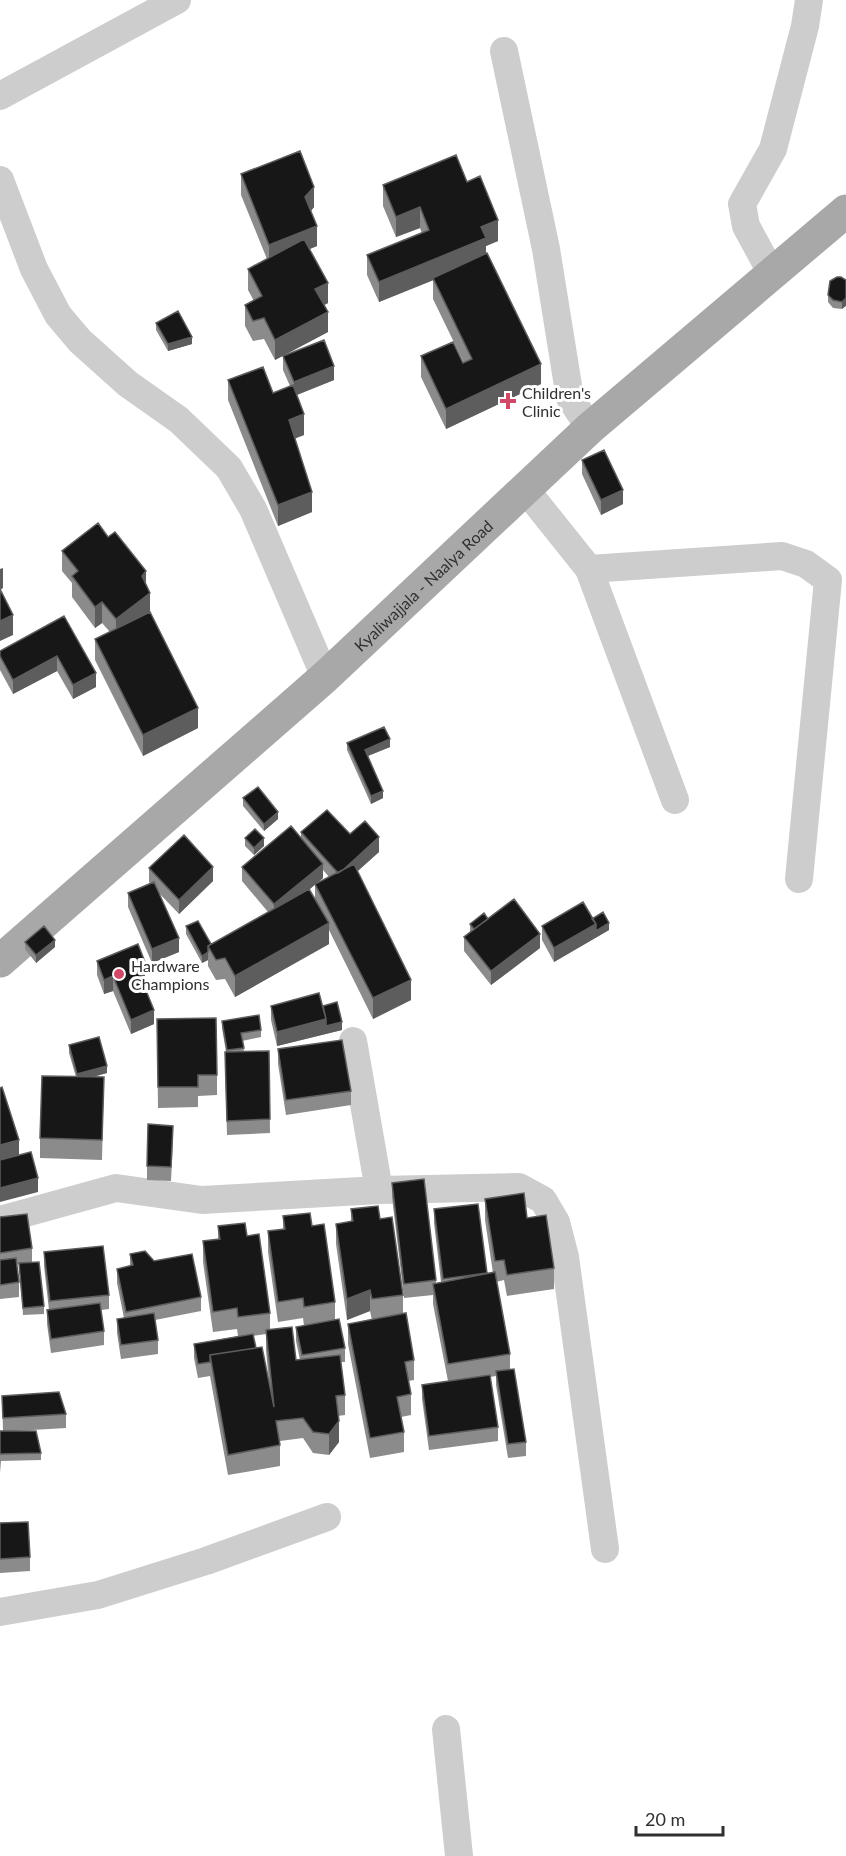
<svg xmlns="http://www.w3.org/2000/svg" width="846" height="1856" font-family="Lato,sans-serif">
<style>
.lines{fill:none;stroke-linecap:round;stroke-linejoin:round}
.minor{stroke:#cdcdcd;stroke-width:28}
.major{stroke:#a8a8a8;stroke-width:33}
.wall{fill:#8b8b8b;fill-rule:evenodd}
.shaded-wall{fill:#5d5d5d}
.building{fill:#171717;stroke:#5d5d5d;stroke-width:1.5}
.poi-dot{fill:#d04967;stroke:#fff;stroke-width:2}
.labels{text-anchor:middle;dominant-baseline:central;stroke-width:6;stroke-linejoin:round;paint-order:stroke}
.poi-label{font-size:16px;fill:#303030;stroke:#fff;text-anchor:start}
.street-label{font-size:16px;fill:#303030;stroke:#fff}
</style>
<rect width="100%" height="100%" fill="#fff"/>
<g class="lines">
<path class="minor" d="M504,51L546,249L570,398L590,428
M0,96L177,0
M0,180L34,269L58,315L80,341L128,384L179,420L229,468L253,509L325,677
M772,274L746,226L742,204L773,149L805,26L809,0
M525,489L589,569L782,556L806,564L828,580L799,879
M589,569L675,800
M353,1041L379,1190
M0,1220L116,1188L202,1200L379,1190L519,1187L543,1200L556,1222L565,1257L605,1549
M0,1612L98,1595L206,1561L327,1517
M446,1729L459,1856"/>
<path class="major" id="s1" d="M0,961L325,677L590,428L846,211"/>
</g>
<path class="wall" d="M241,174L314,207L311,211L317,246L310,249L328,303L324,305L328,332L275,360L264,339L253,341L245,326V305L254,301L248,290V269L267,259L241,195Z
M467,182L498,241L486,246V253L541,384L446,429L421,377V356L464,363L433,299V280L379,302L367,275V255L422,233L420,228L396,237L383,206V185Z
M846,280L842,309L833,308L828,302V295Z
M156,323L192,344L168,351L156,330Z
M283,356L334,380L297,395L304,435L295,438L312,512L278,526L228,400V380L273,393L290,386L283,370Z
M582,460L623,504L601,515L582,474Z
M62,551L146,585L150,612L198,728L143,756L95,660V639L110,632L102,623L95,628L72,597V583L62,571Z
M64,616L96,687L73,699L57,671L13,694L0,670V651Z
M347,743L390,747L368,756L383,798L371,804L347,750Z
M243,798L278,819L264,831L243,806Z
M301,832L350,834L379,852L357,871L411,1000L373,1019L329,930V944L235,997L225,979L216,980L208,966V960L202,963L186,934V926L211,944L268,912L242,881V867L301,839ZM323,870L329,877L317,883L323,878ZM315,884V901L309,890Z
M245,838L264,846L254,855L245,846Z
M149,868L213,881L179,914L158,892L179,952L152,963L128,907V893L150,883L149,882Z
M488,919L540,948L491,985L464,951V937L471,932L470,931V924Z
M592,919L609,930L554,962L542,940V926Z
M25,942L55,947L36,963L25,949Z
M97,961L145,976L141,978L154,1024L131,1034L113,991L104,994L97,975Z
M271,1006H323L342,1030L277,1046L271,1020Z
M157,1019L217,1075V1095L198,1096V1107L158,1108Z
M222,1021L261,1030V1037L242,1041L244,1051H269L270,1133L227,1135L225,1066L226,1052L222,1028Z
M69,1045L107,1073L93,1077H104L102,1160L40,1158V1138L76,1077L69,1053Z
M278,1049L351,1091V1105L286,1115L278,1064Z
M173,1140L171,1181L147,1180V1166Z
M392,1183L436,1280V1283L441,1282L434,1223V1209L487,1274L493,1273L485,1220V1199L527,1218L554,1268V1289L507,1296L504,1280L496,1282L510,1354V1369L526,1442V1456L508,1458L496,1385V1376L490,1377L498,1427V1441L429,1450L422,1399V1385L448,1381L433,1304V1295L404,1298L392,1197Z
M351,1209L380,1219L403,1295V1314L414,1360V1380L408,1381L411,1394V1415L401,1417L404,1432V1452L370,1458L348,1344V1324L372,1320L370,1311L347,1320L336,1244V1224L351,1222Z
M283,1216L312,1226L335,1302V1320L345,1348V1362H341L345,1395V1415L338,1416L339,1442L329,1455L313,1453L303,1438L280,1441V1466L228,1475L210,1376L198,1378L194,1358V1344L238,1336L237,1329L213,1332L203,1262V1241L218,1239V1226L247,1236L270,1313V1329L296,1360H300L296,1341V1327L304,1326L303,1318L278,1322L268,1252V1231L283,1229ZM266,1334V1350L269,1382L256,1348L253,1336Z
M0,1217L32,1248V1262L44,1306V1314L23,1315L19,1264L17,1265L19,1282V1297L0,1299Z
M44,1252L109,1295V1309L101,1310L104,1331V1345L51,1353L47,1324V1310H49L44,1266Z
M130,1254L154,1261L201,1297V1311L155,1320L158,1340V1354L121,1359L117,1333V1319L124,1318L117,1283V1269L130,1266Z
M2,1396L66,1414V1428L15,1431L41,1453V1460L1,1461L0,1473V1431H3Z
M0,1523L30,1557V1571L0,1573Z"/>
<path class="shaded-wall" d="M314,187V207L305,218V197Z
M420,207V228L396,237V217Z
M498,220V241L486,246V259L379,302V282L481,227Z
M317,226V246L269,265V245Z
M328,283V303L315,310V289Z
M846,298V306L842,309V302Z
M328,312V332L275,360V340Z
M192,337V344L168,351V344Z
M541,364V384L446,429V409Z
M334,366V380L294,396V382Z
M304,414V435L289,441V420Z
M623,490V504L601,515V500Z
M312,492V512L278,526V505Z
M3,568V588L0,590V569Z
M146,571V592L142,576Z
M150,593V614L116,640V619Z
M102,602V623L95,628V607Z
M13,615V635L0,641V621Z
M57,656V671L13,694V680Z
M96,673V687L73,699V685Z
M198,708V728L143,756V735Z
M390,739V747L365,757V750Z
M383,791V798L371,804V796Z
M278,812V819L264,831V824Z
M379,837V852L339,888V874Z
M264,838V846L254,855V848Z
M323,864V878L274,919V904Z
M213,867V881L179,914V900Z
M329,923V944L235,997V976Z
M609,923V930L554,962V948L596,924Z
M540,934V948L491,985V971Z
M179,938V952L152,963V949Z
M55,940V947L36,963V955Z
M208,952V960L202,963V956Z
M145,962V976L136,980V966Z
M113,976V991L104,994V980Z
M411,980V1000L373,1019V998Z
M154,1010V1024L131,1034V1020Z
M326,1019L342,1022V1030L277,1046V1032Z
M107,1066V1073L77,1081V1074Z
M19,1140V1160L0,1165V1145Z
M38,1178V1192L0,1202V1188Z
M370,1290V1311L347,1320V1299Z
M339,1421V1442L329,1455V1434Z"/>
<path class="building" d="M300,151L314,187L305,197L317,226L269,245L241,174Z
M456,155L467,182L480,176L498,220L481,227L486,238L379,282L367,255L429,230L420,207L396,217L383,185Z
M304,239L328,283L315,289L328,312L275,340L264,318L253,321L245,305L262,296L248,269Z
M487,253L541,364L446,409L421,356L453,342L463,363L472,359L433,278Z
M837,277H841L846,280V298L842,302L833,300L828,295L830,281Z
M178,311L192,337L168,344L156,323Z
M324,340L334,366L294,382L283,356Z
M263,367L273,393L293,385L304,414L289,420L312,492L278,505L228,380Z
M604,450L623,490L601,500L582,460Z
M98,523L108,537L115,532L146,571L142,576L150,593L116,619L102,602L95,607L72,576L78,571L62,551Z
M0,589L13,615L0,621Z
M150,612L198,708L143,735L95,639Z
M64,616L96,673L73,685L57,656L13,680L0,656V651Z
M384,727L390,739L365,750L383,791L371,796L347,743Z
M258,787L278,812L264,824L243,798Z
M327,810L350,834L365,821L379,837L343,870L338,873L301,832Z
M291,826L323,864L274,904L242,867Z
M255,829L264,838L254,848L245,838Z
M184,835L213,867L179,900L149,868Z
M354,864L411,980L373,998L315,884Z
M154,882L179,938L152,949L128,893Z
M309,889L329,923L235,976L225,958L216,960L208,946Z
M514,899L540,934L491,971L464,937Z
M583,902L596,924L554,948L542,926Z
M603,912L609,923L596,931V924L592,919Z
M484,913L488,919L474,929L470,924Z
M198,921L211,944L208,946V952L202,956L186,926Z
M44,926L55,940L36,955L25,942Z
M138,944L145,962L136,966L154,1010L131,1020L113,976L104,980L97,961Z
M319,993L326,1019L277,1032L271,1006Z
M337,1002L342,1022L326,1026V1019L323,1006Z
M259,1015L261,1030L241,1033L244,1048L227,1050L222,1021Z
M216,1018L217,1075H198V1087H158L157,1019Z
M99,1037L107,1066L77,1074L69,1045Z
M342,1040L351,1091L286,1100L278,1049Z
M269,1051L270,1119L227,1121L225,1052Z
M42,1076L104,1077L102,1140L40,1138Z
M2,1087L19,1140L0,1145V1088Z
M148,1124L173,1126L171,1167L147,1166Z
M31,1152L38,1178L0,1188V1160Z
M424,1179L436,1280L404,1284L392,1183Z
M524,1193L527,1218L546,1215L554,1268L507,1275L504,1260L495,1261L485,1199Z
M478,1204L487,1273L443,1279L434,1209Z
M378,1206L380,1219L392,1217L403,1295L372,1299L370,1290L347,1299L336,1224L353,1221L351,1209Z
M310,1213L312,1226L324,1224L335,1302L304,1307L303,1298L278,1302L268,1231L285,1229L283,1216Z
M27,1214L32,1248L0,1253V1217Z
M245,1223L247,1236L259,1234L270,1313L238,1317L237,1308L213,1312L203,1241L220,1239L218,1226Z
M103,1246L109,1295L50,1301L44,1252Z
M145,1251L154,1261L192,1254L201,1297L126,1312L117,1269L133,1265L130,1254Z
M16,1258L19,1282L0,1285V1260Z
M39,1262L44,1306L23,1308L19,1263Z
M495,1272L510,1354L448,1364L433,1284Z
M100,1303L104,1331L51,1339L47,1310Z
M154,1313L158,1340L121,1345L117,1319Z
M406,1313L414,1360L405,1362L411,1394L397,1397L404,1432L370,1438L348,1324Z
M339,1319L345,1348L302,1355L296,1327Z
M292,1327L296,1360L340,1355L345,1395L336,1396L339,1421L329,1434L313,1432L303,1418L276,1421L280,1445L228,1455L210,1355L262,1347L274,1407L266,1330Z
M253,1334L256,1348L210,1355V1362L198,1364L194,1344Z
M514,1369L526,1442L508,1444L496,1371Z
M490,1375L498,1427L429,1436L422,1385Z
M59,1392L66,1414L3,1418L2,1396Z
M0,1431H36L41,1453L0,1454Z
M28,1522L30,1557L0,1559V1523Z"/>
<g class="poi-dot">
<path d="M505 392h6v6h6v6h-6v6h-6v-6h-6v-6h6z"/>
<circle cx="119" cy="974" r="6"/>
</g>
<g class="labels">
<g class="poi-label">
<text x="522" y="392">Children's<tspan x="522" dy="18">Clinic</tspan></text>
<text x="131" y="965">Hardware<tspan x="131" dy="18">Champions</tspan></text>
</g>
<g class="street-label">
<text stroke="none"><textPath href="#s1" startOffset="566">Kyaliwajjala - Naalya Road</textPath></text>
</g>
</g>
<path d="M636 1826v9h87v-9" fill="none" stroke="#303030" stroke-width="3"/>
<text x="645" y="1826" font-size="18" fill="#303030" stroke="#ffffff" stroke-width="4.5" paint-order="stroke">20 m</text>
</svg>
